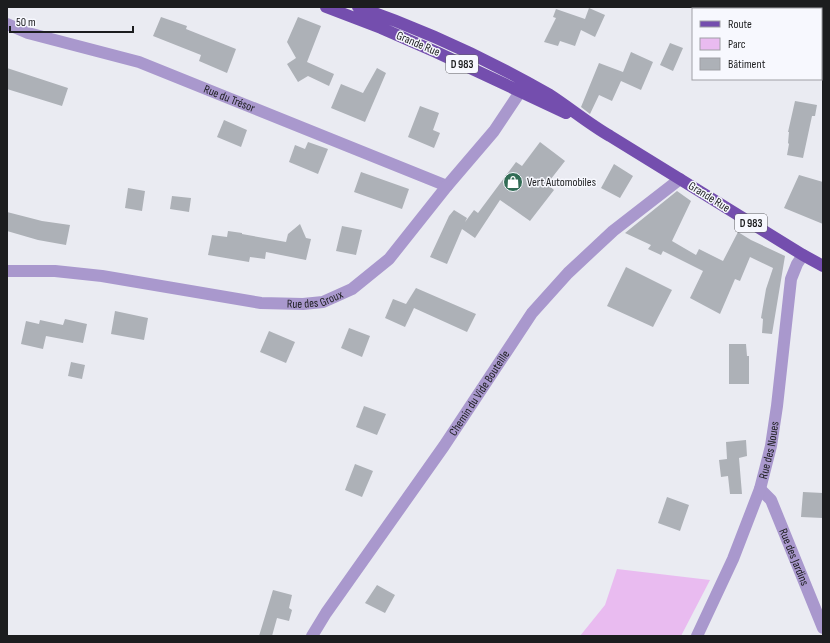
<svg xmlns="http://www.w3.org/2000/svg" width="830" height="643" font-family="'Sofia Sans Condensed',sans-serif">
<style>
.green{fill:#e9bbf0}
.building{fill:#adb1b7}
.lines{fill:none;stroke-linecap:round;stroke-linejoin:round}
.street{stroke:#a998cd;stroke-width:12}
.primary{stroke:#744eae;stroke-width:12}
.labels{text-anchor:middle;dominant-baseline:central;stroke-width:3;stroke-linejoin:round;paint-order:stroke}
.shield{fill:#f7f8fe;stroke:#5e5f62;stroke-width:1}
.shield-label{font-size:11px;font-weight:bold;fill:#1c1d1f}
.street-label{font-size:12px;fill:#1c1d1f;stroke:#f7f8fe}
.poi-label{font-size:12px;fill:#1c1d1f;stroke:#f7f8fe;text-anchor:start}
</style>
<rect width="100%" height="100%" fill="#eaebf2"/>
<path class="green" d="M617,569L710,580L681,636H580L605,605Z"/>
<path class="building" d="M589,8L605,15L595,37L581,30L575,46L560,41L558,46L544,42L556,18L553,17L556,9L585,19Z
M161,17L187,26L186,29L236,49L227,73L199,61L201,55L153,36Z
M298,17L321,26L307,62L334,74L329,86L308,76L298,82L287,64L296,58L287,42Z
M670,43L683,48L673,71L660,65Z
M631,52L653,62L641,90L621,81L612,101L599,95L590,114L581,107L599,63L623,72Z
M7,68L68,88L62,106L7,89Z
M377,68L386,73L365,122L331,108L341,84L363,93Z
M795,101L817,105L815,116H812L803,158L787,155L789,144L788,143L789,132H788Z
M420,106L439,113L433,130L440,133L434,148L408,137Z
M224,120L247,130L241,147L217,137Z
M308,142L328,149L318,174L289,162L295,145L305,149Z
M540,142L565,161L547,184L554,190L530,221L500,200L475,238L462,229L447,264L430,257L449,216L454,210L467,218L465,222L474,210L478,213L516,162L522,166Z
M614,164L633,176L620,198L601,188Z
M361,172L409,189L402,209L354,192Z
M799,175L823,182V224L784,208Z
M128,188L145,191L142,211L125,208Z
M677,191L691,201L672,241L696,255L699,249L723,261L738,232L751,240L785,256L772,334L762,333L763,319L761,318L766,289L773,268L750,257L740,281L735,279L720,314L690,298L703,271L663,251L661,255L648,249L651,245L625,233Z
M172,196L191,198L189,212L170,209Z
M7,212L42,221L70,225L66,245L38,240L7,231Z
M300,224L306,238L311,239L306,260L266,252L265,259L250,257L249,262L208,255L212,235L227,237L228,231L242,233V234L286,242L288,234Z
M342,226L362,230L356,255L336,251Z
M626,267L672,290L653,327L607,306Z
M416,288L476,314L467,332L414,308L405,327L385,318L393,299L406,304Z
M115,311L148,318L144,340L111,334Z
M65,319L87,324L83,343L46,336L43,349L21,344L26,321L39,324L40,320L63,325Z
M349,328L370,336L362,357L341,348Z
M269,331L295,342L286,363L260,352Z
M729,344H746L747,356H749V384H729Z
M71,362L85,365L82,379L68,376Z
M364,406L386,414L377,435L356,427Z
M746,440L747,456L739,458L742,494H730L728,476L721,477L719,460L727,459L726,442Z
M355,464L373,471L362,497L345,490Z
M803,492L823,493V518L801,517Z
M667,497L689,505L680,531L658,523Z
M377,585L395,595L385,613L365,603Z
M273,590L292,595L289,608L292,610L289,621L277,618L272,636H259Z"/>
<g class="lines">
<g class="street">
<path id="s1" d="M7,24L28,33L139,62L447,186"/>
<path id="s2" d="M7,271H55L102,276L261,303L303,304L323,302L352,289L389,259L447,186L494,131L526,83"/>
<path id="s3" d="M760,489L771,500L823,628"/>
<path id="s4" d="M312,636L326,613L444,446L532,313L568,273L613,231L680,179"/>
<path id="s5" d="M697,636L733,559L760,489L771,446L777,406L791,279L797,264L803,255"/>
</g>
<path class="primary" d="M326,7L381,28L436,52L566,113
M358,7C424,30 489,60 550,95C570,108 589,124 610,136C674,176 739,215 803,255L823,266"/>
</g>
<defs>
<g id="shop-disc" transform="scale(1)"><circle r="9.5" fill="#326c55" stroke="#f7f8fe"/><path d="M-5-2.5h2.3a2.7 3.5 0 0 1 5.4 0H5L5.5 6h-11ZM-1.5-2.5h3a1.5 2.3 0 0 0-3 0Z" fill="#fff"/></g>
</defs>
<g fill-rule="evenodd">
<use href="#shop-disc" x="513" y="182"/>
</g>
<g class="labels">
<g class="shield">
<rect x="446" y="55" width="32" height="18" rx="3"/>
<rect x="735" y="214" width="32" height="18" rx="3"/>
</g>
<g class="shield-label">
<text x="462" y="64">D 983</text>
<text x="751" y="223">D 983</text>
</g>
<g class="street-label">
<text transform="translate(418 44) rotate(23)">Grande Rue</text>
<text stroke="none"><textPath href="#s1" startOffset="235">Rue du Trésor</textPath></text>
<text transform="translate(709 197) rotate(32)">Grande Rue</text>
<text stroke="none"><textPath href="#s2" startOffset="311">Rue des Groux</textPath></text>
<text stroke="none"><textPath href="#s4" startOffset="295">Chemin du Vide Bouteille</textPath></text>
<text stroke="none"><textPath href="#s5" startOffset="200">Rue des Noues</textPath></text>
<text stroke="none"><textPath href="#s3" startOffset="77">Rue des Jardins</textPath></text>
</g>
<g class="poi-label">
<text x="527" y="182">Vert Automobiles</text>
</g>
</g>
<rect width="830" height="643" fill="none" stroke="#1c1d1f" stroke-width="16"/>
<rect x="692" y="8" width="130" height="72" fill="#f7f8fe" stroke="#9fa0a5"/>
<rect x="700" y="21" width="20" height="6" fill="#744eae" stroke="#9fa0a5"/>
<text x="728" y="28" font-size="12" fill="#1c1d1f">Route</text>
<rect x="700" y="38" width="20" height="12" fill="#e9bbf0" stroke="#9fa0a5"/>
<text x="728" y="48" font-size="12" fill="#1c1d1f">Parc</text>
<rect x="700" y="58" width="20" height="12" fill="#adb1b7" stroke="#9fa0a5"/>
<text x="728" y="68" font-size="12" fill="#1c1d1f">Bâtiment</text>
<path d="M10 26v6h123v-6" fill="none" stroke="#1c1d1f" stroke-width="2"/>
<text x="16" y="26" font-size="12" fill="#1c1d1f" stroke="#f7f8fe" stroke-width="3" paint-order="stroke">50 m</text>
</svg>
